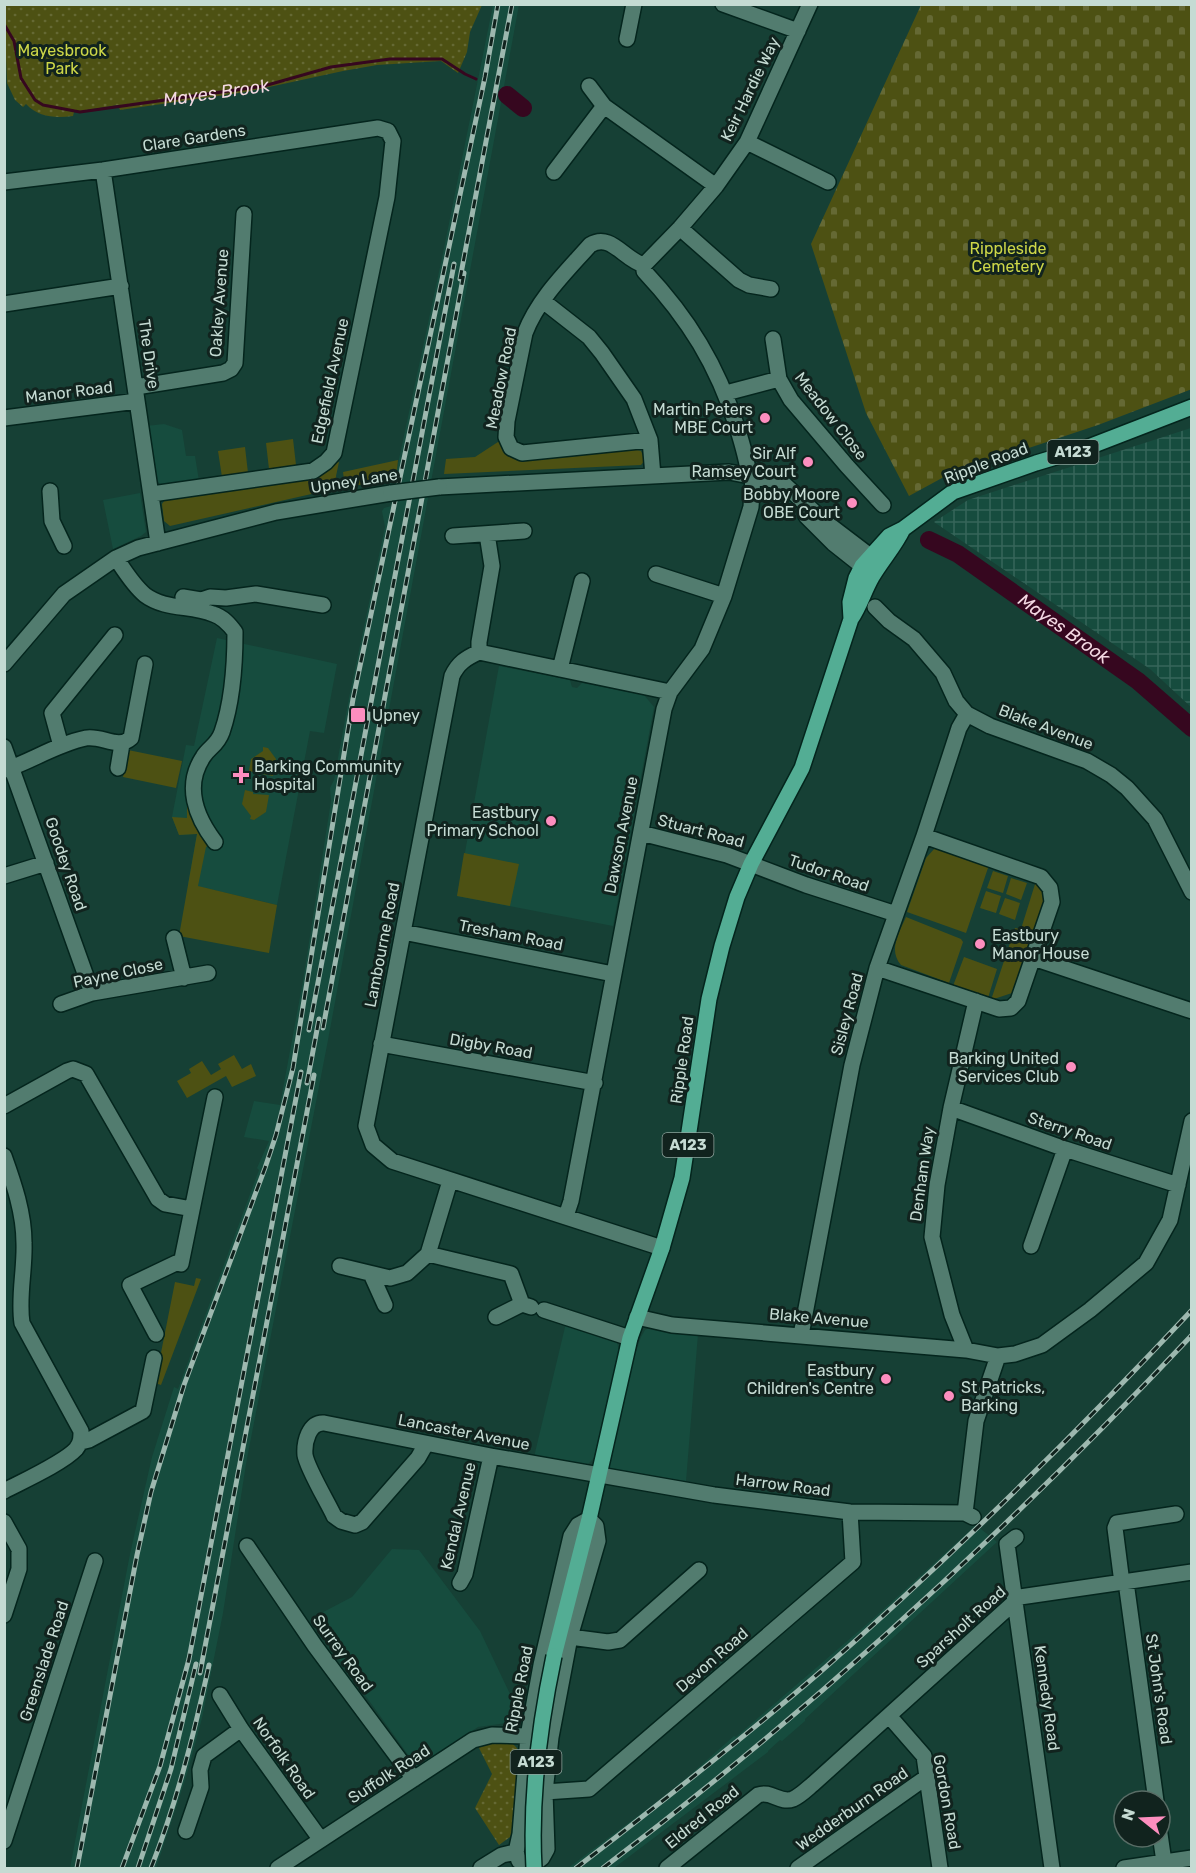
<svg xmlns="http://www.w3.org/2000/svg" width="1196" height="1873" font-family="Rubik,sans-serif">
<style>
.built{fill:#164c3e}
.industrial{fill:url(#industrial-grid)}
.green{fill:#4d5113}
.cemetery{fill:url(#cemetery-stones)}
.park{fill:url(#park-dots)}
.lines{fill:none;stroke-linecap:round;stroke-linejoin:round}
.stream{stroke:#36071f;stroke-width:3}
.river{stroke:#36071f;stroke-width:18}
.minor-casing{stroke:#04251d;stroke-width:18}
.major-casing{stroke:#04251d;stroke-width:18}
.minor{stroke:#527c6f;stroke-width:15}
.major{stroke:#53ad94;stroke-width:15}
.rail-casing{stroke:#9db8af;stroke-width:5}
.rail{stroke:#11231e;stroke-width:3;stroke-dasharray:9;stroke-linecap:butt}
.minor-bridge-casing{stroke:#04251d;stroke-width:18;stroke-linecap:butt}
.major-bridge-casing{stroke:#04251d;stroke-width:18;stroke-linecap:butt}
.minor-bridge{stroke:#527c6f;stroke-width:15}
.major-bridge{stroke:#53ad94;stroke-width:15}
.poi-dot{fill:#fd8ebf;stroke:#11231e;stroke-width:2}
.labels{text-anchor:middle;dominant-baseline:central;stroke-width:6;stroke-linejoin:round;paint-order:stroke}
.shield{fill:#11231e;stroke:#8fa49d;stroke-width:1.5}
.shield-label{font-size:15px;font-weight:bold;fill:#c5dbd3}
.park-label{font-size:16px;fill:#cdd748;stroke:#11231e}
.street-label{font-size:16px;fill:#c5dbd3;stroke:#11231e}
.poi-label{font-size:16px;fill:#c5dbd3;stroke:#11231e;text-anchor:end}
.water-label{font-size:18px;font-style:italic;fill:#f4d9e3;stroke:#11231e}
</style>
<defs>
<pattern id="industrial-grid" width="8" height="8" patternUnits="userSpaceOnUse" patternTransform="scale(1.5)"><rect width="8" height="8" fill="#164c3e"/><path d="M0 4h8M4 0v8" fill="none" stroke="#366559"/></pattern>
<pattern id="cemetery-stones" width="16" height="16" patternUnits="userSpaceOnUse" patternTransform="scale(1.5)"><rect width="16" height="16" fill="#4d5113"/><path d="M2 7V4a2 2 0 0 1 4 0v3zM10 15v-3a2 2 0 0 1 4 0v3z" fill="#656934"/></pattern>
<pattern id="park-dots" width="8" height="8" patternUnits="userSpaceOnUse" patternTransform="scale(1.5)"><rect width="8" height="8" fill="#4d5113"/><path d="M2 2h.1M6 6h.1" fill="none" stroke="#656934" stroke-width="1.8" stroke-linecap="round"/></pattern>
</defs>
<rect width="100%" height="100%" fill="#164035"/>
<path class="built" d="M493,5H519L328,1040L246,1464L223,1613L202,1718L187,1774L156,1868H70L130,1554L152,1457L174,1387L178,1389L259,1170L257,1168L269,1141L244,1137L254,1101L280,1105L303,981L331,801L330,788L334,780L349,698L385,527L382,511L384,508L391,506L396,473L442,258Z
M164,424L182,430L186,456H195L199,481L167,485H161L154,478L146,426Z
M140,493L146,532L141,536L113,549L103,500Z
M217,638L337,664L324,733L310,731L277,905L188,884L197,834L179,835L172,817L186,745L194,746Z
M499,666L570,680L572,687L577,688L582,683L644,695L654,707L613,926L457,896Z
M566,1323L617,1342L619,1351L594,1458L587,1465L578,1467L534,1457Z
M649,1328L698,1334L686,1481L625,1475L610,1471L607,1466L624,1385L641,1337L645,1330Z
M976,1525L997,1542L805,1719V1721L782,1741L780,1740L768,1751V1752L614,1868H568L674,1789L680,1782L681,1783L734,1736L736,1737L874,1618Z
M392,1549L419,1550L480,1631L521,1717L520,1721L478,1727L417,1767L310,1619L352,1597Z"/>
<path class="industrial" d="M1191,428H1192L1191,707L1150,669L934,522L968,500Z"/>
<path class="green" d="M293,439L296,465L269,469L266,443Z
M501,440L507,449H632L641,451L645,460L641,465L444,474L446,459L475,457Z
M245,447L248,473L222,477L218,451Z
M398,460L396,480L345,487L343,472Z
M339,462L336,476L338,488L170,526L164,521L162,504L167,497L186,494L199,496L322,474L333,463Z
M263,747L268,748L276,759L273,776L262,774L261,769H254L253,772L249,771L251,759L263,751Z
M128,750L182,761L176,788L123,777Z
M245,790L253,792V794L269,795L266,812L254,820L250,819L251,816L242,804Z
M187,806L190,808L210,844L206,847L198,886L277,905L269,953L179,936L197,834L179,835L172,817L187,818Z
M935,848H941L989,865L966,933L907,912L926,858Z
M464,853L519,864L510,906L457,896Z
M993,871L1008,876L1003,893L987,888Z
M1011,878L1027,883L1021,900L1006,894Z
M1036,881L1048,889L1012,993L991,1000L1015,928L1021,929Z
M986,891L1001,896L996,913L980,908Z
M1005,898L1020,903L1015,920L999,914Z
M906,917L961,939L963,942L949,983L901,965C888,950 899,933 906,917Z
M964,957L997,969L988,998L953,986Z
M234,1055L242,1069L251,1064L256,1076L232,1087L226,1076L187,1098L177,1081L191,1073L189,1069L202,1061L211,1075L221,1069L218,1064Z
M196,1278L201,1279L161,1385L155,1383L175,1282L194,1286Z"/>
<path class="cemetery" d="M921,5H1191L1192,389L1098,425L1014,453L1010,450L991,455L988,462L953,472L909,496L866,413L811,244Z"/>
<path class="park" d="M4,5L5,4L482,5L470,32L467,52L458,73L441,61L377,65L343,71L246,92L120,110L118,105L74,112L73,116C56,118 39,118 26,104L23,107L15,100L7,83Z
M494,1741C506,1741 513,1740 519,1752L513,1830L510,1837L499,1845L475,1808L492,1774L478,1746Z"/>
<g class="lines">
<path class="stream" id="s1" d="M4,24L14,41L21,78L35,100L43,105L80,112L264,86L331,67L390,59H442L465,74L476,79"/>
<g class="river">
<path d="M507,95L523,108"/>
<path id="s2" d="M929,540L958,554L1138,681L1192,728"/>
</g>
<g class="minor-casing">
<path id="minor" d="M723,4L798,31
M627,39L634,4
M589,86L604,106
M747,142L828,182
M103,170L158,543
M554,172L604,106L716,186
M4,182L103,170L378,128L388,131L393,141L387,197L334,453L326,462L313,471L152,494
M680,228L739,280L749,285L771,289
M644,265C624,260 611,232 590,245C566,272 538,299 525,333L507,421L506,437L511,448L522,453L650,440
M644,265L680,228L716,186L747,142L810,4
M644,265V271C689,319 717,365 737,427C742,443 747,459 749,476
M543,301L589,337L602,353L634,399L650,440L653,476
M4,304L121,286
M773,339L779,379L791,400L847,466L883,505
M136,387L223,373L231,369L235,363L244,214
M726,393L779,379
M4,418L137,401
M439,487L729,472L772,480L784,484L824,521L870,556
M50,491L52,521L64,546
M806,516L833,543L862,566
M453,536L524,531
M116,558C124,570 133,585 145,595C165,610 191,605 213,614C223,617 229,624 235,632C235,662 232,703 222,732C217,746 209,747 203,757C184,786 196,817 215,842
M656,574L724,596
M183,597L201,600L210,597L226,598L256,594L323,605
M875,607L889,621L914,639L943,673L956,701L967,714L990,726L1087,761L1111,775L1127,788L1155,819L1192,892
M479,652V642L492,566L487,534
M4,664L64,594L116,558L138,548L276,512L391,493
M560,669L582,581
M61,746L52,713L115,635
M4,747L92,993
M118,768L122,744
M5,770C32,761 57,744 86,738C102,735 118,750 131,738L145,664
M641,833L727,855L806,885L896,914
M4,876L46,863
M403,932L613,974
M174,938L184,978
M1033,958L1192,1011
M877,968L999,1009L1011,1008L1018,1001L1052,902L1050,888L1041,877L924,836
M61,1004L92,993L208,973
M381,1044L595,1083
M4,1106L67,1071L73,1069L86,1074L158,1199L165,1204L192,1209
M951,1108L1065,1149L1178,1185
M4,1156C14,1184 24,1213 24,1243C25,1270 18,1297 22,1323L81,1431C81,1438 81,1443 76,1449C63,1463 23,1481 4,1491
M566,1216L571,1201L664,709L670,692L702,649L724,596L751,507L753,477
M1031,1246L1065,1149
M662,1248L392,1161L373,1145L366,1126L452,676C458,663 466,658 479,652L670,692
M428,1254L450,1181
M340,1266L390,1278L407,1273L428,1254L511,1274L522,1304L531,1307
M371,1274L385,1305
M544,1310L630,1338
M496,1317L522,1304
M637,1317L672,1325L966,1350L998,1356L1015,1354L1042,1345L1090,1310L1146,1263L1170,1220L1192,1121
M156,1334L130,1285L176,1263L181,1264L215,1097
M801,1335L852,1065L877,968L924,836L959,728L967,714
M966,1350L952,1315L932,1237L937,1185L951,1108L976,1001
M81,1442L89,1440L143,1411L154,1358
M426,1444L418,1458L362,1522L355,1525L341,1521L334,1516C328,1503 307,1468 305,1455C304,1442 309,1422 324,1423L491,1456L714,1495L850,1512L965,1513L973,1517
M965,1513L976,1421L998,1356
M589,1519L596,1526L598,1541L570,1637L551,1737L545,1792L547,1849L542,1858L534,1864L528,1865L519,1861L516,1852L520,1834L528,1736L541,1665L571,1536L578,1525Z
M4,1522L19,1549V1569L4,1615
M1016,1537L1007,1544L1052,1868
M247,1546L315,1646L414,1779
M1126,1582L1156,1801
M460,1583L465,1574L491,1456
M1122,1583L1115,1528L1117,1523L1176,1514
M570,1637L608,1642L620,1640L699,1570
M220,1695L241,1729L321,1840
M890,1717L924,1756L940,1868
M545,1792L589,1789L853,1562L850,1512
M186,1831L201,1787L200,1770L204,1756L241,1729
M1160,1834L1164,1862
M4,1841L95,1561
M278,1868L473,1740L492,1735L528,1736
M481,1868L502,1855L516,1852
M667,1868L758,1795C771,1790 780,1804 793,1799C800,1796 807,1789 813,1784L1020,1597L1192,1572
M798,1868L921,1781L927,1780
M1124,1868L1192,1858"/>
</g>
<g class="major-casing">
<path id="major" d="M851,619L850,602L856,578L862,566L889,536L903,529L953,492L1036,463L1086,448L1192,407
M554,1656L589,1519L630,1338L662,1248L682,1178L709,999L722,946L737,897L751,864L802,768L851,619C860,606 864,591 872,577C882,560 895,546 903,529"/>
</g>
<use href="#minor" class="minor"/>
<use href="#major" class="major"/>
<g class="rail-casing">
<path id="rail" d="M460,279L512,4
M323,1028L464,273
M309,1030L454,264
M307,1083L319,1019
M200,1673L314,1075
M77,1868L137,1555L151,1492L184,1385L265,1168L276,1135L293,1068L353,699L485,77L498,4
M122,1868L160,1766L189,1659L301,1072
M138,1868L171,1769L196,1664
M151,1868C177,1802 194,1734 209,1665
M576,1868C658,1805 740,1741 819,1673C949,1559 1073,1437 1192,1310
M603,1868C815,1708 1010,1528 1192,1335"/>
</g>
<use href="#rail" class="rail"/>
<g class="minor-bridge-casing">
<path id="minor-bridge" d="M391,493L439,487"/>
</g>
<g class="major-bridge-casing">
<path id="major-bridge" d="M534,1868C530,1796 539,1727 554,1656"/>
</g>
<use href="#minor-bridge" class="minor-bridge"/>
<use href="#major-bridge" class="major-bridge"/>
</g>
<g class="poi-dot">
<circle cx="765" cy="418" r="6"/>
<circle cx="808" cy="462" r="6"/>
<circle cx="852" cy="503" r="6"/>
<rect x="350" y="707" width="16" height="16" rx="3"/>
<path d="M238 766h6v6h6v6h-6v6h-6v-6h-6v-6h6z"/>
<circle cx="551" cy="821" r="6"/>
<circle cx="980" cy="944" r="6"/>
<circle cx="1071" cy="1067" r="6"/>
<circle cx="886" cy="1379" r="6"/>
<circle cx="949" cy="1396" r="6"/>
</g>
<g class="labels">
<g class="shield">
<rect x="1047.5" y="440" width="51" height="24" rx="4.5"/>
<rect x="662.5" y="1133" width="51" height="24" rx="4.5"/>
<rect x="510.5" y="1750" width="51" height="24" rx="4.5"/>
</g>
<g class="shield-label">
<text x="1073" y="452">A123</text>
<text x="688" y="1145">A123</text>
<text x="536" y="1762">A123</text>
</g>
<g class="park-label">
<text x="62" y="50">Mayesbrook<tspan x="62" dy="18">Park</tspan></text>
<text x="1008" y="248">Rippleside<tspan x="1008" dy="18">Cemetery</tspan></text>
</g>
<g class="street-label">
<text transform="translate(750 89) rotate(-64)">Keir Hardie Way</text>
<text transform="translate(194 138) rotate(-9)">Clare Gardens</text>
<text transform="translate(219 303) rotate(-86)">Oakley Avenue</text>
<text transform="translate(149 354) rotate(82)">The Drive</text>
<text transform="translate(501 378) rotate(-79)">Meadow Road</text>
<text transform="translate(330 381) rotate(-78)">Edgefield Avenue</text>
<text transform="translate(69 392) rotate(-7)">Manor Road</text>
<text transform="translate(831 416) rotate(52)">Meadow Close</text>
<text transform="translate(986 463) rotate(-21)">Ripple Road</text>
<text transform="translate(354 481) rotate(-9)">Upney Lane</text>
<text transform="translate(1046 727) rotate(21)">Blake Avenue</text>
<text transform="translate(701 831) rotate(15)">Stuart Road</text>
<text transform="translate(621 835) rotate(-79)">Dawson Avenue</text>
<text transform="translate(66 864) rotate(71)">Goodey Road</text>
<text transform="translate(829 873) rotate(19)">Tudor Road</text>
<text transform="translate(511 935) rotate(11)">Tresham Road</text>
<text transform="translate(382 945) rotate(-79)">Lambourne Road</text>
<text transform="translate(118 973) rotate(-12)">Payne Close</text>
<text transform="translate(847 1014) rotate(-75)">Sisley Road</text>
<text transform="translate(491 1046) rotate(10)">Digby Road</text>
<text transform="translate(682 1060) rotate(-82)">Ripple Road</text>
<text transform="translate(1070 1131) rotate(19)">Sterry Road</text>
<text transform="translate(922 1174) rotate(-82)">Denham Way</text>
<text transform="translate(819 1318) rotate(5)">Blake Avenue</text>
<text transform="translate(464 1432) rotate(11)">Lancaster Avenue</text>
<text transform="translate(783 1485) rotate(7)">Harrow Road</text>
<text transform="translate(458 1516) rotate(-77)">Kendal Avenue</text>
<text transform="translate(961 1627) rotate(-42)">Sparsholt Road</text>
<text transform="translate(343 1653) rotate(54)">Surrey Road</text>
<text transform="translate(712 1660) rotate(-41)">Devon Road</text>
<text transform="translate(44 1661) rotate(-72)">Greenslade Road</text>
<text transform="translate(519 1689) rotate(-79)">Ripple Road</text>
<text transform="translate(1159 1689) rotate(82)">St John's Road</text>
<text transform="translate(1047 1698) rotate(82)">Kennedy Road</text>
<text transform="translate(284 1758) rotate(55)">Norfolk Road</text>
<text transform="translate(389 1774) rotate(-33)">Suffolk Road</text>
<text transform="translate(947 1802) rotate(80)">Gordon Road</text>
<text transform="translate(852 1809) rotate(-35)">Wedderburn Road</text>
<text transform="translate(702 1817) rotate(-39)">Eldred Road</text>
</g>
<g class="poi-label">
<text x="753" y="409">Martin Peters<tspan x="753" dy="18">MBE Court</tspan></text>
<text x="796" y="453">Sir Alf<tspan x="796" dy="18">Ramsey Court</tspan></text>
<text x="840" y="494">Bobby Moore<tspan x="840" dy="18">OBE Court</tspan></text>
<text x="372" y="715" text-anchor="start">Upney</text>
<text x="254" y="766" text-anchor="start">Barking Community<tspan x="254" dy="18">Hospital</tspan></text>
<text x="539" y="812">Eastbury<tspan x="539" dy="18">Primary School</tspan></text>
<text x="992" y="935" text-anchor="start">Eastbury<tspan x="992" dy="18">Manor House</tspan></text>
<text x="1059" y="1058">Barking United<tspan x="1059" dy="18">Services Club</tspan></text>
<text x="874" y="1370">Eastbury<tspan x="874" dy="18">Children's Centre</tspan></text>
<text x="961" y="1387" text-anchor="start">St Patricks,<tspan x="961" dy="18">Barking</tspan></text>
</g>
<g class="water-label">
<text stroke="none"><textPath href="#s1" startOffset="268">Mayes Brook</textPath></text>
<text stroke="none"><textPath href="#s2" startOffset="162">Mayes Brook</textPath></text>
</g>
</g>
<rect width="1196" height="1873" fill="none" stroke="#c5dbd3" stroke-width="12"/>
<g transform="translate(1142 1819) rotate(288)"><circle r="28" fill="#11231e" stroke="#596d66" stroke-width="1.5"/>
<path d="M0-4.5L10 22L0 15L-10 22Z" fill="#fd8ebf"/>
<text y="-9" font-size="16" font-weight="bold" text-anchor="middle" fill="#c5dbd3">N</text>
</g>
</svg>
